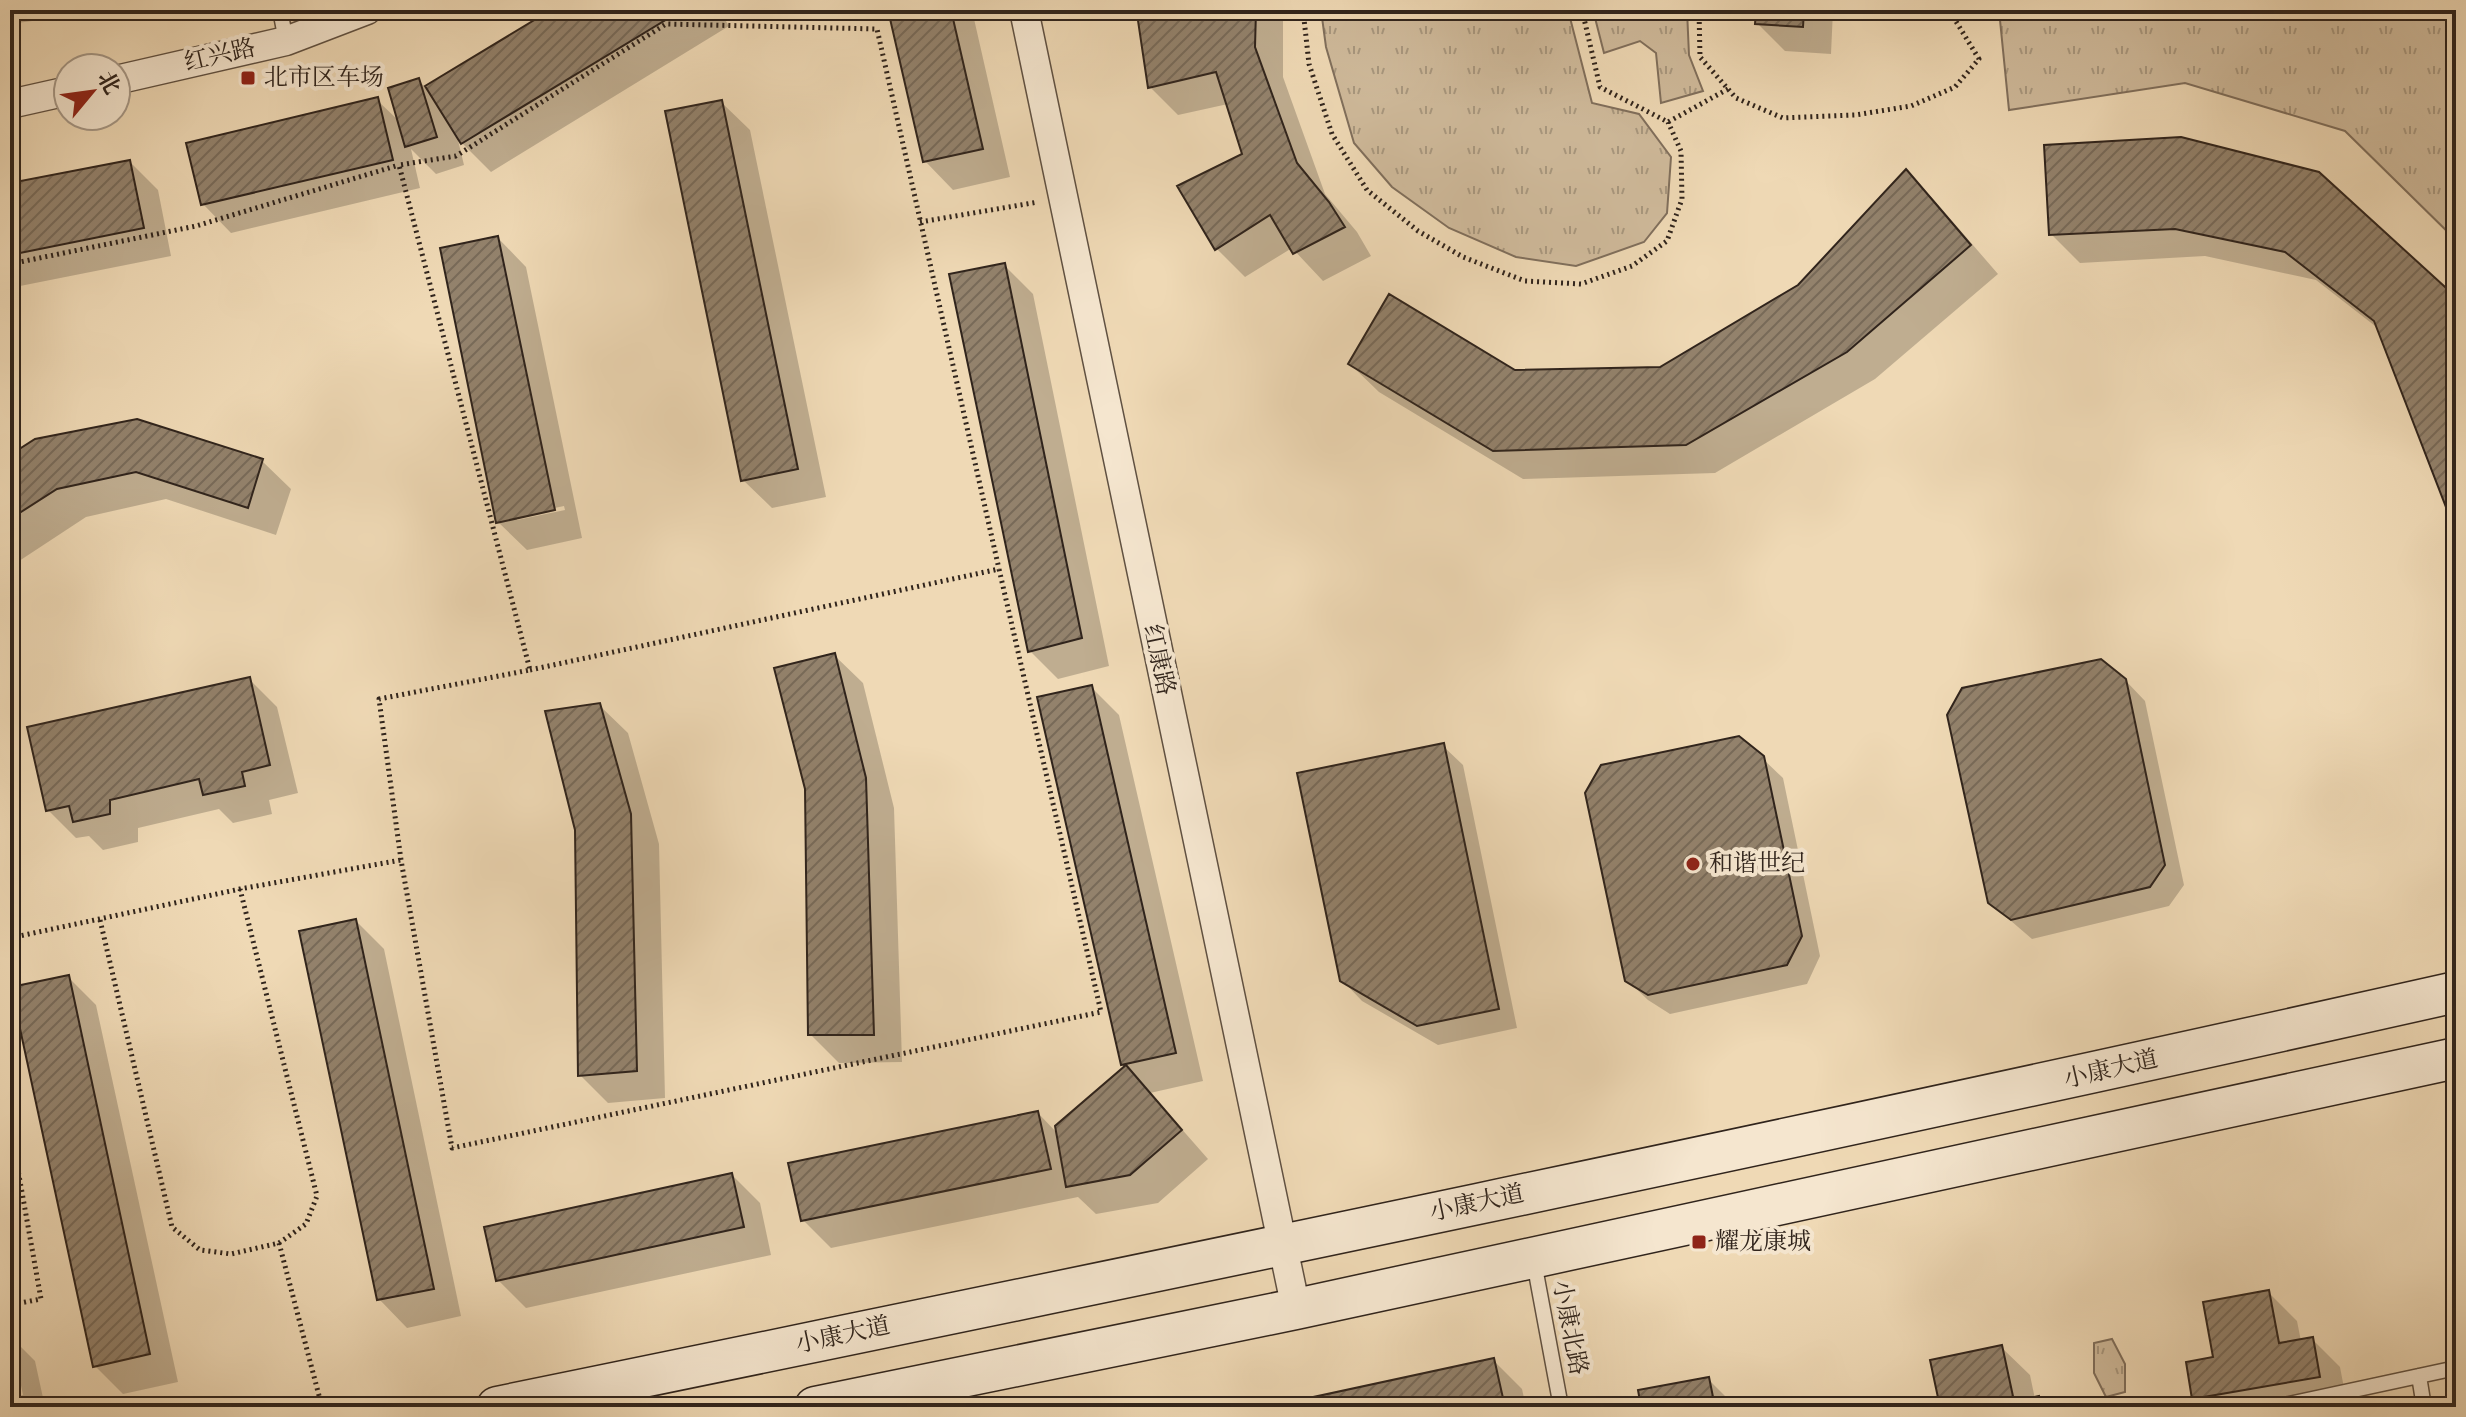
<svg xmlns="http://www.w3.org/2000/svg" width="2466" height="1417" font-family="'IM FELL English','Noto Serif SC',serif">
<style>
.grass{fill:url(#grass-tufts);stroke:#806f5c;stroke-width:2}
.shadow{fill:#0003;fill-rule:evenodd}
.building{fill:url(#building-hatch);stroke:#30241c;stroke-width:2}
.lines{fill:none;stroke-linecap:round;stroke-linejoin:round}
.service-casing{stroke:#605142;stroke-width:17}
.minor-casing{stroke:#605142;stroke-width:31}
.secondary-casing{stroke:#30241c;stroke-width:43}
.path{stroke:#30241c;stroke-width:5;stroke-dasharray:2 4;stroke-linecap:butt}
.service{stroke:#f5e6cf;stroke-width:14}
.minor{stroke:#f5e6cf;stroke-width:28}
.secondary{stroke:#f5e6cf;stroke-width:40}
.poi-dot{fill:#8f2418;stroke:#f5e6cf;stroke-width:3}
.labels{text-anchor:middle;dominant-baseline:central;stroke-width:8;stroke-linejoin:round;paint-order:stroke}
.street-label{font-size:24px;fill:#30241c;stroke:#f5e6cf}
.poi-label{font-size:24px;fill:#30241c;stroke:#f5e6cf;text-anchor:start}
</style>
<defs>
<pattern id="grass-tufts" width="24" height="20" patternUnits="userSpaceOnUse" patternTransform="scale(2)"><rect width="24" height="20" fill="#cfba9b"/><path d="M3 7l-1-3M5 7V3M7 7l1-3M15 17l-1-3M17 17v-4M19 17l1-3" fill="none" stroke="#a8977e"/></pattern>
<pattern id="building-hatch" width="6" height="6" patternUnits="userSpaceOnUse" patternTransform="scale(2)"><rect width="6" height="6" fill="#93826c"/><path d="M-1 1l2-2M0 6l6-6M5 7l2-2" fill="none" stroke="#786a58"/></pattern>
</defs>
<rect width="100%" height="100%" fill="#efd9b5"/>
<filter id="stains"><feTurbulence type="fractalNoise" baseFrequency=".0025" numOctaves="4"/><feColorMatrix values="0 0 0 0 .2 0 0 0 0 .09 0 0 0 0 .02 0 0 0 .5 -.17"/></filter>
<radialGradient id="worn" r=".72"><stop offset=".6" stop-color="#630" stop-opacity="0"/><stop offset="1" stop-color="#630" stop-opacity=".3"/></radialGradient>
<path class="grass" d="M1321,10H1568L1592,103L1639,114L1671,157L1667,213L1644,242L1576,266L1516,257L1449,228L1392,187L1354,143L1326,47Z
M1593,10H1687L1689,55L1703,91L1661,103L1656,53L1640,41L1604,53Z
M1999,10H2456V240L2345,131L2185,83L2009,110Z
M2112,1339L2125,1364V1392L2106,1397L2094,1373V1343Z"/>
<path class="shadow" d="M10,10H106V11L10,24Z
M555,10H719L729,26L491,172L462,143L456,132L464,165L436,174L411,149L420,188L231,233L203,204L377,100L400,122L419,81L426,88Z
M890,10H972L1010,177L953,190L925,161Z
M1196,10H1283V77L1325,194L1357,232L1371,256L1323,281L1292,248L1245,277L1217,249L1180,187L1244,155L1228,104L1178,115L1150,87Z
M1758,10H1833L1831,54L1785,51L1757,23Z
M721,102L750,130L826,497L772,508L743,480Z
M2047,146L2456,300V527L2379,329L2316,280L2205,256L2080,263L2051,234Z
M130,162L158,190L171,256L10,288V185Z
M1906,172L1934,200L1998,274L1875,379L1715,473L1523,479L1379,392L1350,364L1515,372L1661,369L1800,287Z
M498,238L526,267L582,538L527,550L498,522ZM564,506L565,510L517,520V516Z
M1004,265L1033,294L1109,666L1058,679L1030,651Z
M10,457L262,461L291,489L276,535L166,499L86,517L10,567Z
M834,655L863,683L894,808L902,1062L839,1063L810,1034Z
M249,679L277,707L298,793L269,800L272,814L233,823L219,809L138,828V842L103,850L89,836L76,838L48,810Z
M2125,680L2145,701L2184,885L2169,906L2032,939L1989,902Z
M1091,687L1119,715L1203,1081L1150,1093L1208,1159L1158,1203L1096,1214L1078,1197L831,1248L803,1220L1038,1113L1058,1134L1127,1068L1123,1064Z
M599,705L628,733L659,844L665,1098L608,1103L580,1075Z
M1443,746L1463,765L1517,1028L1438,1045L1362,1001L1342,980Z
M1762,758L1783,778L1820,956L1807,984L1670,1014L1648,1000L1627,980Z
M356,921L384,949L461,1316L407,1328L379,1299Z
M68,977L96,1005L178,1382L123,1394L95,1366Z
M732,1175L760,1203L771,1255L526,1308L498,1280Z
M2268,1292L2297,1321L2301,1341L2312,1339L2340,1367L2347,1404L2333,1407H2202L2194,1398L2215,1359Z
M10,1336L35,1361L45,1407H10ZM12,1362H16L23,1395L19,1396Z
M2001,1347L2030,1375L2035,1399L2038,1398L2047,1407H1943Z
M1493,1360L1522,1389L1526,1407H1276Z
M1708,1379L1736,1407L1752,1404L1755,1407H1643Z
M2456,1401V1407H2448V1403Z"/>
<path class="building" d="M551,10H682L461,144L425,86Z
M888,10H951L983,149L923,162Z
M1176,10H1256L1255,47L1297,163L1329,202L1345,227L1293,254L1270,215L1215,250L1177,186L1242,154L1216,72L1148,88L1137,14Z
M1756,10H1804L1803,27L1755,24Z
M419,78L437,137L405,147L388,88Z
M378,97L393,160L201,205L186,143Z
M722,100L798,469L741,481L665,111Z
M2181,137L2319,172L2456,297V533L2374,321L2285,252L2175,229L2049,235L2044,145Z
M130,160L144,228L10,255V183Z
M1906,169L1971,245L1847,352L1686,445L1493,451L1348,364L1389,294L1515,370L1660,367L1798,285Z
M498,236L555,510L496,523L440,248Z
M1005,263L1082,638L1028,652L949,274Z
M137,419L263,459L248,508L136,472L57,489L10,519V455L35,439Z
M835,653L866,778L874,1035H808L805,789L774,668Z
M2101,659L2126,679L2165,865L2150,887L2011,920L1988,903L1947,715L1962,688Z
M250,677L270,765L242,772L245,786L203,795L199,779L110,800V814L73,822L69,806L46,811L27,727Z
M1092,685L1176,1053L1121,1065L1037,697Z
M600,703L631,814L637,1071L578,1076L575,830L545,711Z
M1739,736L1764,756L1802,936L1787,965L1648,995L1625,981L1585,793L1601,765Z
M1444,743L1499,1009L1417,1026L1340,981L1297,773Z
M356,919L434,1289L377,1300L299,931Z
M69,975L150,1354L93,1367L11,987Z
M1126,1065L1182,1130L1130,1175L1066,1187L1055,1126Z
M1038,1111L1051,1169L801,1221L788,1163Z
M732,1173L744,1227L496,1281L484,1227Z
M2456,1257V1290L2454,1291L2448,1259Z
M2269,1290L2279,1343L2313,1337L2320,1377L2192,1399L2186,1362L2213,1357L2203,1302Z
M10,1343L19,1385L10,1387Z
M2002,1345L2014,1401L2039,1396L2041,1407H1940L1930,1360Z
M1494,1358L1505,1407H1267Z
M1709,1377L1715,1407H1641L1638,1390Z"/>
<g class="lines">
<g class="service-casing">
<path id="service" d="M280,10L286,41
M1534,1262L1561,1407
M2419,1376L2424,1407
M2275,1407L2456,1368"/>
</g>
<g class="minor-casing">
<path id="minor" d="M1024,10L1296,1309
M116,80L286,41L367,10
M10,104L68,91"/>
</g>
<g class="secondary-casing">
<path id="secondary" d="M497,1407C1151,1273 1805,1138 2456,992
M815,1407L1296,1309L2456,1058"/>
</g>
<path class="path" d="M1303,10L1309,64L1332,134L1367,190L1418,231L1463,257L1525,281L1581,284L1632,266L1667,241L1682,199L1681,151L1668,122
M1582,10L1600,87L1668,122L1728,89
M1699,10L1700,57L1736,98L1783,118L1855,115L1911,106L1955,87L1979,59L1949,10
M920,222L1038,202
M10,264L196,226L399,165
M530,670L999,569L1101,1012L452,1148L401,860L379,699L530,670L399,165L456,156L666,24L877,29L999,569
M100,920L172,1227L200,1250L231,1254L279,1243L306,1224L317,1196L240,889
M10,938L240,889L401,860
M10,1125L41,1299L10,1305
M279,1243L322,1407"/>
<use href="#service" class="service"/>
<use href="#minor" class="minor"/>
<use href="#secondary" class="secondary"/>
</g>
<g class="poi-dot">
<rect x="240" y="70" width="16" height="16" rx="4"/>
<circle cx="1693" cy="864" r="8"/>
<rect x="1691" y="1234" width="16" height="16" rx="4"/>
</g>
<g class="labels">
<g class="street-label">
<text transform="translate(220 56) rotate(-13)">红兴路</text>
<text transform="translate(1158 660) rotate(78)">红康路</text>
<text transform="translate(2111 1070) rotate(-13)">小康大道</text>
<text transform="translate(1477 1204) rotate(-12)">小康大道</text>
<text transform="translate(1569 1328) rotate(79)">小康北路</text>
<text transform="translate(843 1336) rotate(-12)">小康大道</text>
</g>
<g class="poi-label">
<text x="264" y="78">北市区车场</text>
<text x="1709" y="864">和谐世纪</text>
<text x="1715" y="1242">耀龙康城</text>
</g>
</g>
<rect width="2466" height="1417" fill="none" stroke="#efd9b5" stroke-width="40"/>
<rect x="12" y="12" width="2442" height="1393" fill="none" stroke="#30241c" stroke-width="4"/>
<rect x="20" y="20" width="2426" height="1377" fill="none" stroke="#30241c" stroke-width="2"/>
<g transform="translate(92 92) rotate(61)"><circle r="38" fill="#f5e6cf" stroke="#a69887" stroke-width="2"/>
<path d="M0-6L14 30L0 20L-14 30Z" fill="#8f2418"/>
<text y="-12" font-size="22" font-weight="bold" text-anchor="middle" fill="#30241c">北</text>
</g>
<rect width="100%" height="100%" filter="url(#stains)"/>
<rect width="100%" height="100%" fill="url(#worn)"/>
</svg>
